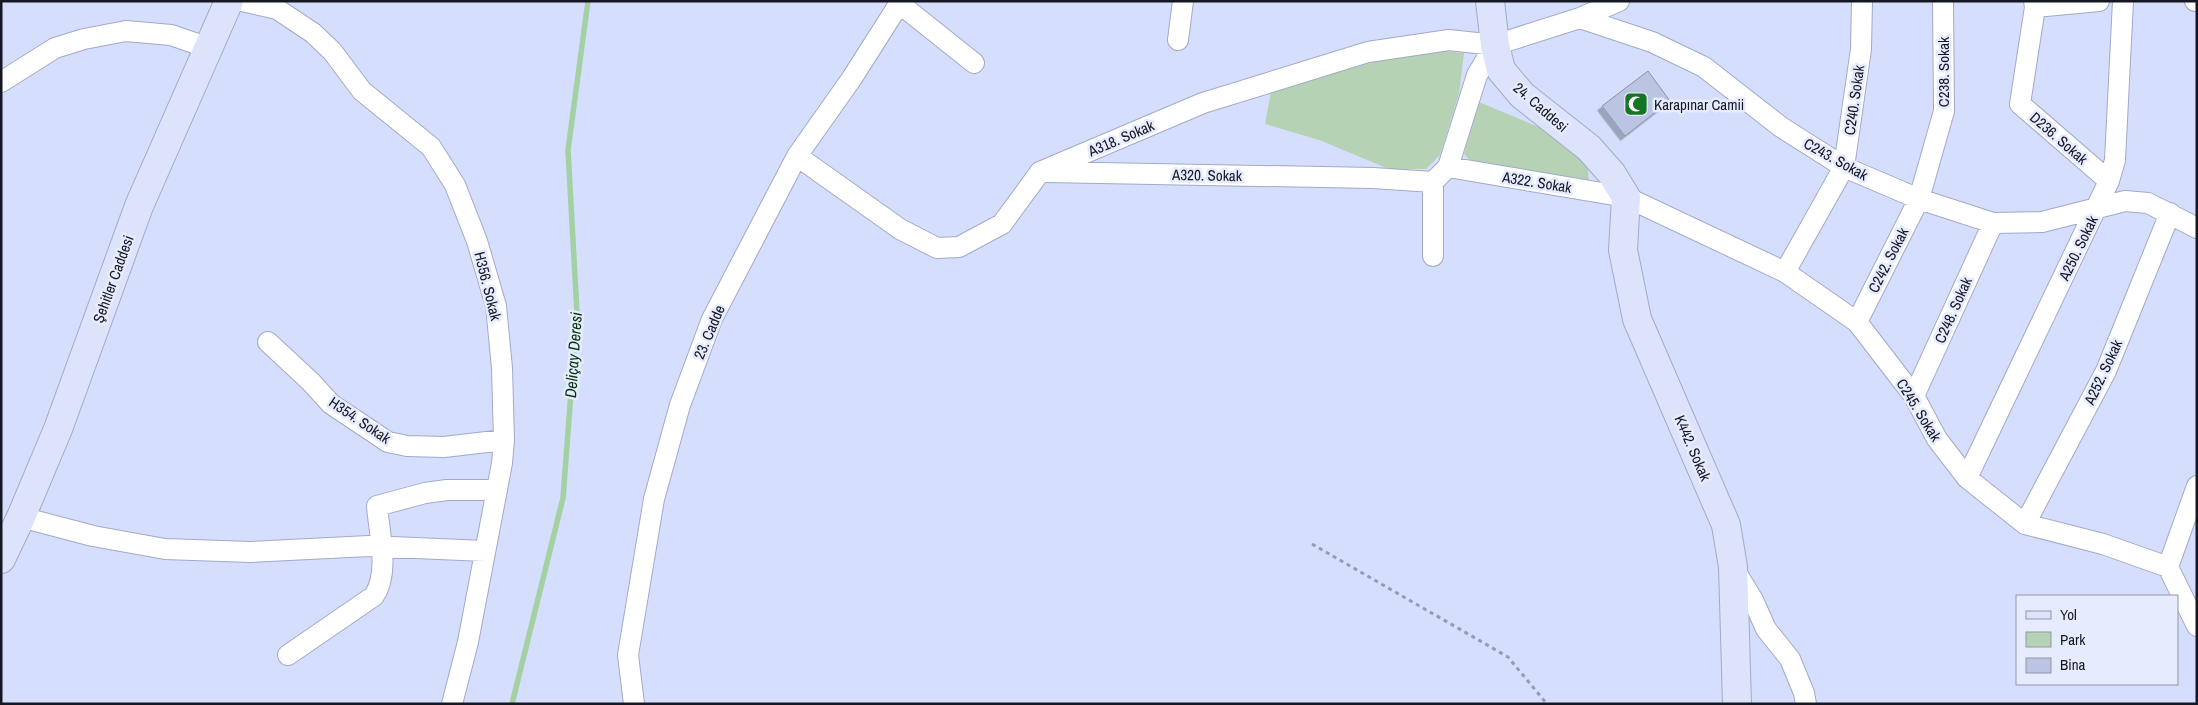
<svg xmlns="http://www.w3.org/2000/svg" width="2198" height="705" font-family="'Archivo Narrow',sans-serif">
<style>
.green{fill:#b5d2b5}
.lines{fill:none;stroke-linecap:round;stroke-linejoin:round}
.stream{stroke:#a3d1a3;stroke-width:5.5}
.building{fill:#bbc4e2;stroke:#8a93ae;filter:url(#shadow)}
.street-casing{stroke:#a1aac7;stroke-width:22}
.secondary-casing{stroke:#a1aac7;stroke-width:30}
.path{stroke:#949bb3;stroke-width:3;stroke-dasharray:4 4;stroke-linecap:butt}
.street{stroke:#fff;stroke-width:20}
.secondary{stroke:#dce3fb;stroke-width:28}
.labels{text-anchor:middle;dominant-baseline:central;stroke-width:5;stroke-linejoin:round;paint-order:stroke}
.street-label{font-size:15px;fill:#151822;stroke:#e6ecfe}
.poi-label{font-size:15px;fill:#151822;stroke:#e6ecfe;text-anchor:start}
.water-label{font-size:16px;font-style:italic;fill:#03360b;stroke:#e6ecfe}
</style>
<defs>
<filter id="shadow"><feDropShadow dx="-4.5" dy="4.5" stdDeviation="0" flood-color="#0004"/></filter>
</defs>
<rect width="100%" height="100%" fill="#d5dffd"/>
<path class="green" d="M1424,49L1464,53L1459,94L1440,155L1426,169H1389L1319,140L1265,124L1271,92L1329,74Z
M1479,102L1555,134L1587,162L1589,181L1559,180L1472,162L1464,154Z"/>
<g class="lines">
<path class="stream" d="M512,704L563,498L577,313L568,150L588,1"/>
</g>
<path class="building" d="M1648,71L1670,101L1625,136L1602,106Z"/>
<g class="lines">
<g class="street-casing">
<path id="street" d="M242,1L277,9L313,33L332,51L362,91L431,147L455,185L477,241L496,306L502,368L504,440L502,463L468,642L452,704
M2034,1L2035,7L2020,104L2109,181
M2195,1H2197
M900,4L974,63
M2035,7L2099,1
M1580,18L1619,1
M1178,40L1183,1
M1,82L55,48L84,39L126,31L171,35L209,48
M797,156L900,229L937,248L959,247L1002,224L1040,172L1203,103L1368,52L1449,40L1495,45L1580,18L1652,42L1704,67L1781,127L1844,167L1919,199L1993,223L2042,222L2125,201L2148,203L2197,228
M1448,167L1626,197L1785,272L1857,322L1914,396L1937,439L1967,478L2025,524L2103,544L2168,567L2197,626
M1047,172L1373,178L1433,182
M1433,256V182L1448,167L1477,75L1495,45
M1785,272L1844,167L1861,49L1862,1
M1857,322L1919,199L1944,111L1943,1
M268,342L311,382L331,404L388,442L407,446L444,447L504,440
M1914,396L1993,223
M1967,478L2109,181L2115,160L2123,1
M21,517L93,536L165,549L250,552L369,546L485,551
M2025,524L2106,371L2170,213
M2168,567L2197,486
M1734,569L1753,600L1766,629L1790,659L1804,693L1806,704
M288,655L374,596C390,572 379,533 377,506L425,493L447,490H497
M634,704L628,655L654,499L680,405L712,319L797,156L852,78L901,1"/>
</g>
<g class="secondary-casing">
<path id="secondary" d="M1490,1L1495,45L1501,70L1522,95L1589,148L1612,174L1626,197L1623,250L1637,319L1726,525L1733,567L1737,704
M1,559L21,517L58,429L139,206L229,1"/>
</g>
<path class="path" d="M1312,544L1508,657L1547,704"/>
<use href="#street" class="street"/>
<use href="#secondary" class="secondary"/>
</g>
<defs>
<g id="mosque-square" transform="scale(1.25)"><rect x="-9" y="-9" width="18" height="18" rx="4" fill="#167525" stroke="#e6ecfe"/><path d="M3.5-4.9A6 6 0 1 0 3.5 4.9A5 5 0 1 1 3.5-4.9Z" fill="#fff"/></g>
</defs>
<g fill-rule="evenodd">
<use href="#mosque-square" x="1636" y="104"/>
</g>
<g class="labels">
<g class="street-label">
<text transform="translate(1943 72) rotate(-90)">C238. Sokak</text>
<text transform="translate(1854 100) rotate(-82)">C240. Sokak</text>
<text transform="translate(1541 107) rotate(41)">24. Caddesi</text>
<text transform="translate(1121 138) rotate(-23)">A318. Sokak</text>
<text transform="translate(2059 138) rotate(41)">D236. Sokak</text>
<text transform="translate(1836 159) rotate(29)">C243. Sokak</text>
<text transform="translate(1207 175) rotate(1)">A320. Sokak</text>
<text transform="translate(1537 182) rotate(9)">A322. Sokak</text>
<text transform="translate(2078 248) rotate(-64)">A250. Sokak</text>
<text transform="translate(1888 260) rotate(-63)">C242. Sokak</text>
<text transform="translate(113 279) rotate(-70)">Şehitler Caddesi</text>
<text transform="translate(488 286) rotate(76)">H356. Sokak</text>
<text transform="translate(1953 310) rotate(-66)">C248. Sokak</text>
<text transform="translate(709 332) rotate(-67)">23. Cadde</text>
<text transform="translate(2103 372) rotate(-65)">A252. Sokak</text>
<text transform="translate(1919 410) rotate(58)">C245. Sokak</text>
<text transform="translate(360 420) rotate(34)">H354. Sokak</text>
<text transform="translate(1693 448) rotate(67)">K442. Sokak</text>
</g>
<g class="poi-label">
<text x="1654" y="104">Karapınar Camii</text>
</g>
<g class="water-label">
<text transform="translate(573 355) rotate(-86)">Deliçay Deresi</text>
</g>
</g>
<rect width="2198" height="705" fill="none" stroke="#151822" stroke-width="5"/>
<rect x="2016" y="595" width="162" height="90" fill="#e6ecfe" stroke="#9297a6"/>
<rect x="2026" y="611" width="25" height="8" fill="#dce3fb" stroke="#9297a6"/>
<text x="2060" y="620" font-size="15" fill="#151822">Yol</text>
<rect x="2026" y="632" width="25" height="15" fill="#b5d2b5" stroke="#9297a6"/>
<text x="2060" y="645" font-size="15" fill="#151822">Park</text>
<rect x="2026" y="658" width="25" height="15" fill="#bbc4e2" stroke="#9297a6"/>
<text x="2060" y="670" font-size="15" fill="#151822">Bina</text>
</svg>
